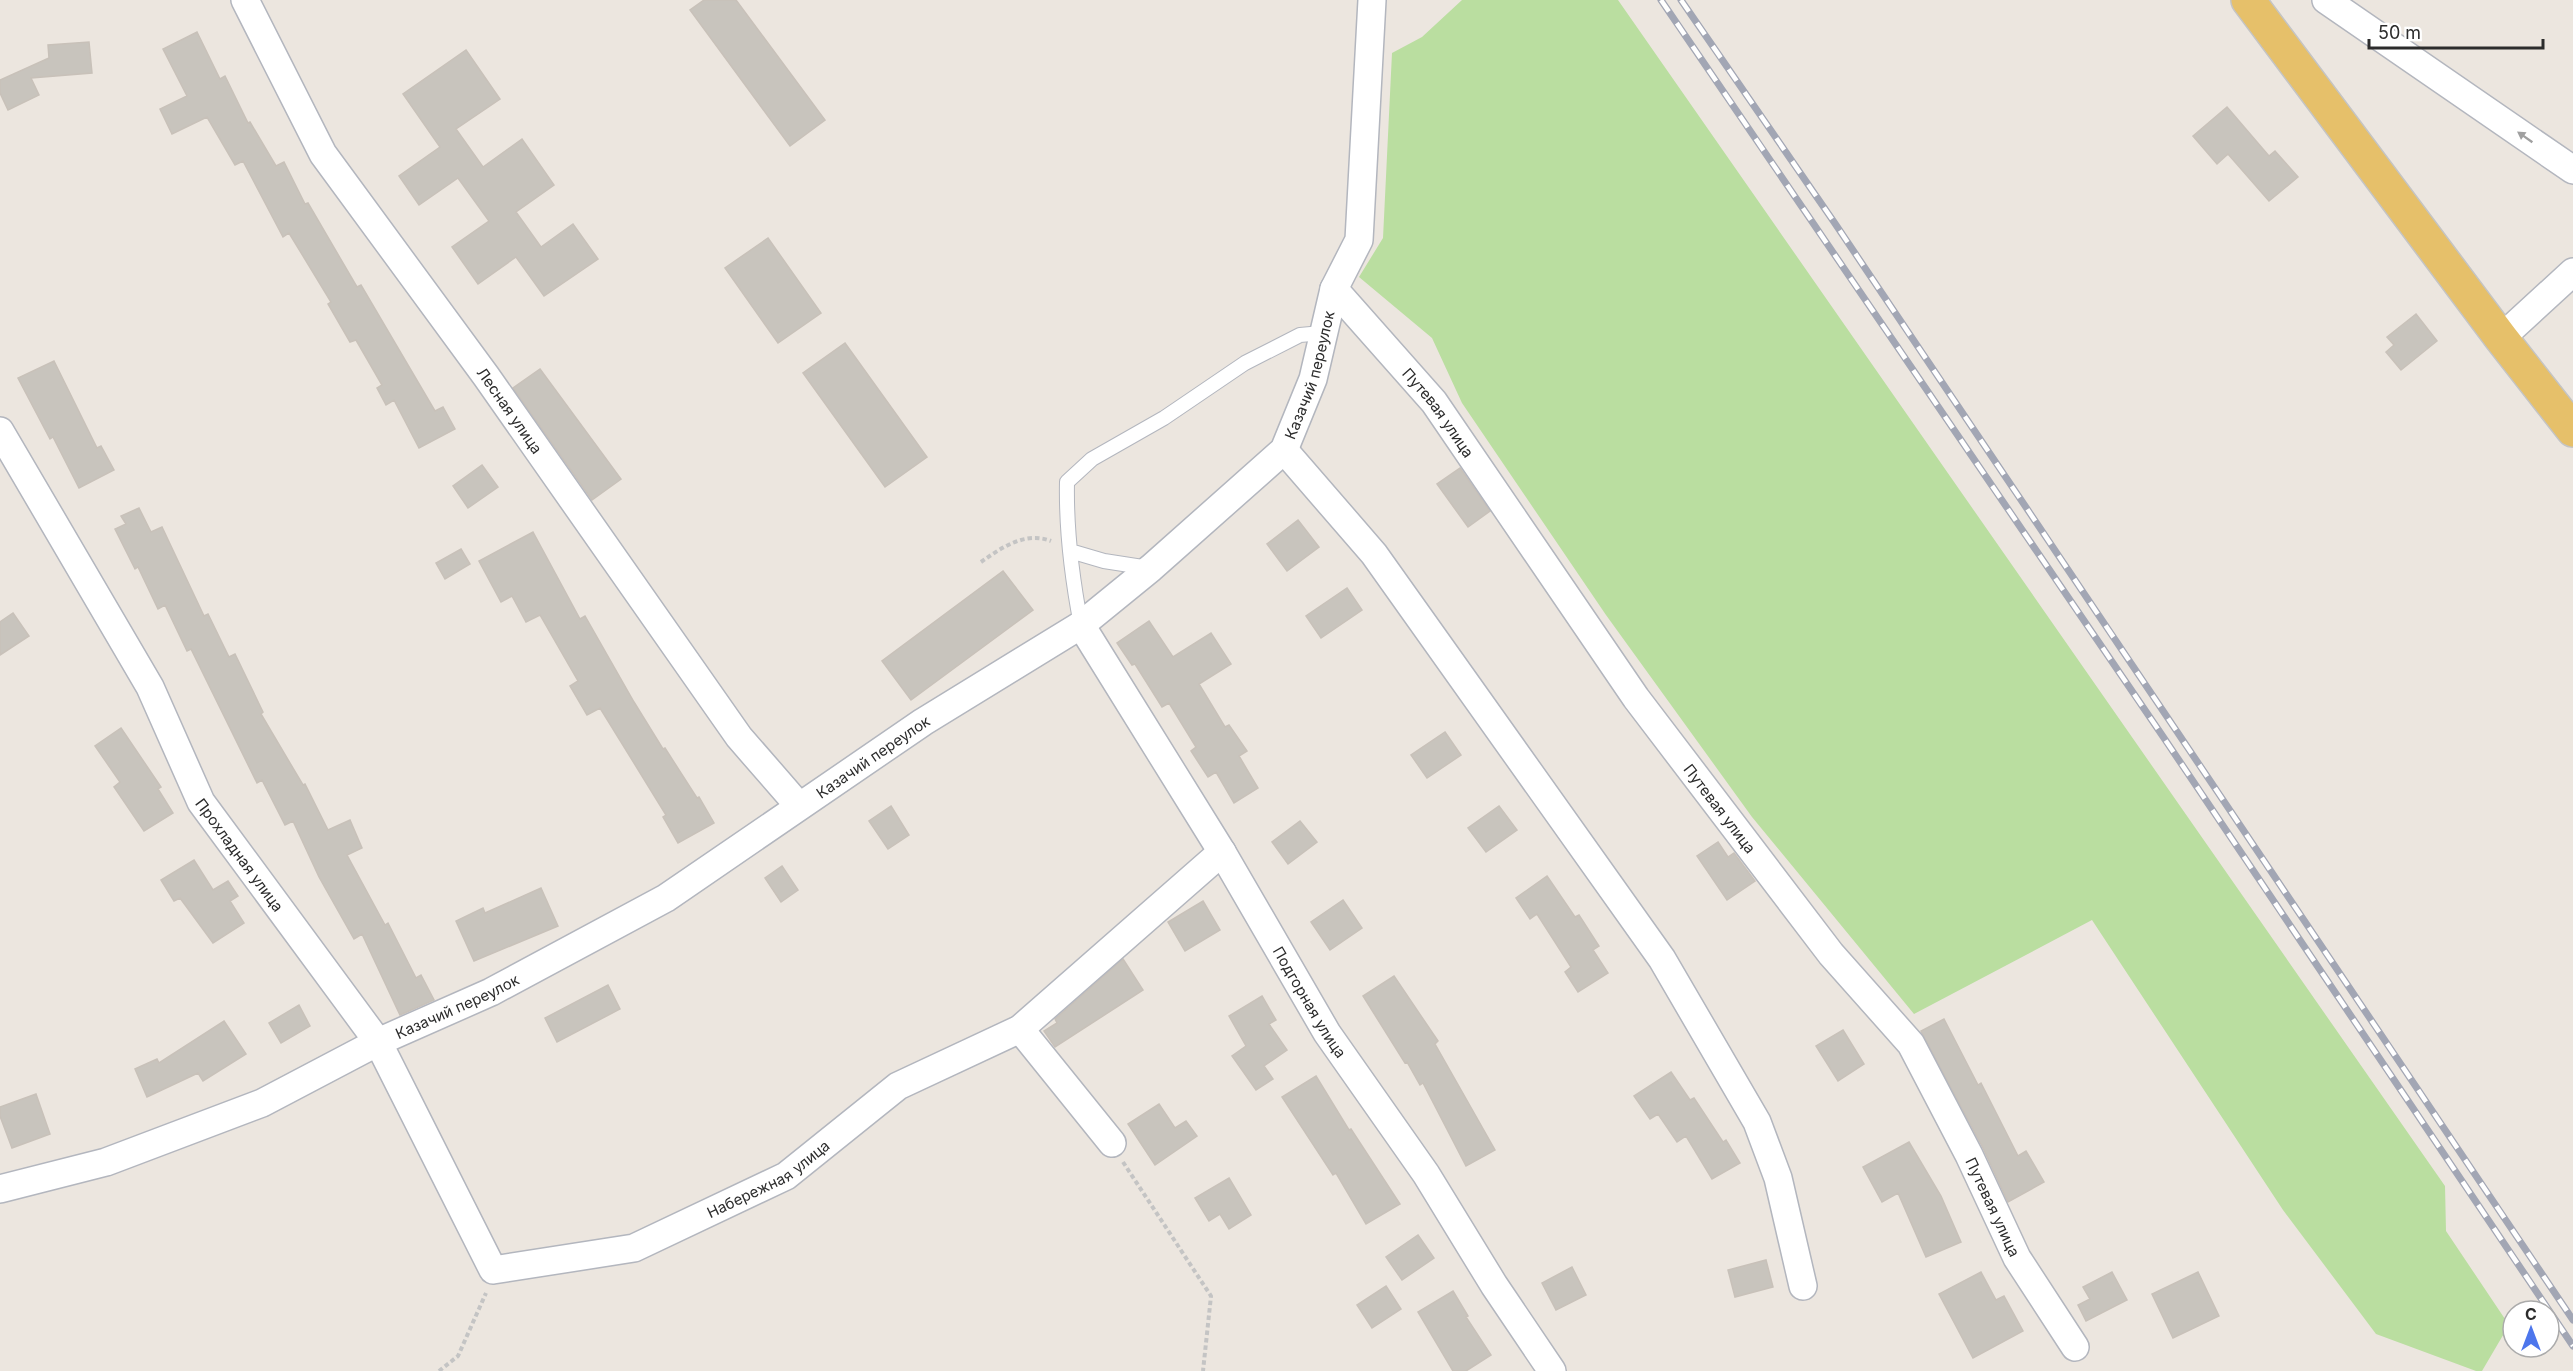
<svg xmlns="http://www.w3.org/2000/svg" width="2573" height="1371" font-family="Inter,sans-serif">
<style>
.green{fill:#badea0}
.building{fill:#c8c4bd;stroke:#c8c1b9;stroke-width:1.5}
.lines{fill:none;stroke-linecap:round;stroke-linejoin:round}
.service-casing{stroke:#b3b6be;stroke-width:16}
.minor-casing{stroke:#b3b6be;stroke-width:30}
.primary-casing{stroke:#c4c4c4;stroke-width:36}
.path{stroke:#c4c4c4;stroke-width:4;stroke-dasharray:4.5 3;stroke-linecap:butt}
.service{stroke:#fff;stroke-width:14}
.minor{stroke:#fff;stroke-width:27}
.primary{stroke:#e6c06a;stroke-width:33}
.rail-casing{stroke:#a2a6b4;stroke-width:7}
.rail{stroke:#fff;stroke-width:4.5;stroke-dasharray:14;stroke-linecap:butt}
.oneway{fill:#a0a0a0}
.labels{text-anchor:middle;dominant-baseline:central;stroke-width:5;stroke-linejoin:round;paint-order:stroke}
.street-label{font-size:15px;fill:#2c2c2c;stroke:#fff}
</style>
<rect width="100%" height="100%" fill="#ece6df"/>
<path class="green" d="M1462,0H1618L2445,1186L2446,1231L2509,1325L2482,1371H2476L2376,1334L2283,1210L2092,920L1914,1014L1752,817L1606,615L1462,403L1432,338L1359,277L1383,238L1392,53L1422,37Z"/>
<path class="building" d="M704,0H736L825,120L790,146L690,10Z
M197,32L220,79L225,76L248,123L250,122L276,166L284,162L305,204L308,203L357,287L361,285L435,411L443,407L455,429L419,448L394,400L386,405L377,388L382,385L356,340L350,342L328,304L331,302L289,233L283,237L243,161L235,165L207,117L172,134L160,109L187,96L163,49Z
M89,42L92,73L31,78L39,95L8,110L0,93V80L49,58L48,45Z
M466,50L500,99L456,129L483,167L522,139L554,185L516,212L541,247L573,224L598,259L544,296L516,257L478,284L452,247L489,221L458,178L419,205L399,176L440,147L403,94Z
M2227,107L2269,156L2275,151L2298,177L2269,201L2228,154L2217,164L2193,136Z
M768,238L821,313L778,343L725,268Z
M2416,314L2437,341L2401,370L2386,352L2394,345L2387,337Z
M845,343L927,457L885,487L803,373Z
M54,361L97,448L101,446L114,470L79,488L53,437L50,439L18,378Z
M540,369L621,479L592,500L513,388Z
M482,465L498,487L468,508L453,486Z
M1460,468L1490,511L1468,527L1437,484Z
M139,508L151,532L162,527L204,616L208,614L229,657L235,654L263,712L261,714L303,785L305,784L328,830L350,820L362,848L347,855L385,925L388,923L416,978L421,975L434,1000L400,1015L362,934L354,939L319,877L293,821L285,825L262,780L257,783L191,649L187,651L165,605L158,609L138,567L135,569L115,529L126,524L121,516Z
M1298,520L1319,547L1287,571L1267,544Z
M533,532L580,619L585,616L634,702L663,749L665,748L697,798L699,797L714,823L678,843L663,817L666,815L600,708L587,715L570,686L578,681L540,615L526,622L512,596L501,602L479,561Z
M461,549L470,564L445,579L436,563Z
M1003,571L1033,610L911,700L882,661Z
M1347,588L1362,610L1321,638L1306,616Z
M13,613L29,636L0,655V622Z
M1149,621L1173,657L1211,633L1231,664L1199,684L1225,727L1229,725L1247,751L1239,756L1258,788L1234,803L1216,772L1208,777L1191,751L1196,747L1169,703L1162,707L1135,664L1132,665L1117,643Z
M121,728L161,787L158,789L173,813L144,831L114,787L120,782L95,746Z
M1445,732L1461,755L1427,778L1411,755Z
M891,806L909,835L888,849L869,821Z
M1499,806L1517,830L1486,852L1468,828Z
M1300,821L1317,842L1288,864L1272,842Z
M1718,842L1728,857L1734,853L1755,881L1727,900L1697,856Z
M194,860L213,890L228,881L238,896L230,901L244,923L213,943L180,898L174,901L161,880Z
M782,866L798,890L781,902L765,878Z
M1547,876L1575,917L1579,915L1599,946L1593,950L1608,973L1578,992L1565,972L1571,967L1537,914L1530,919L1516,898Z
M541,888L558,926L474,961L456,921L483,908L485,913Z
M1343,900L1362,928L1330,950L1311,922Z
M1203,901L1220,930L1185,951L1168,922Z
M1123,959L1143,990L1055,1047L1044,1031L1057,1023L1055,1019Z
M1394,976L1438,1041L1435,1044L1495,1150L1466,1166L1423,1083L1420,1085L1407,1062L1405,1063L1363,996Z
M608,985L620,1009L557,1042L545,1018Z
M1262,996L1276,1020L1269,1024L1287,1050L1264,1066L1273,1079L1256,1090L1232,1056L1246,1046L1229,1016Z
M299,1005L310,1026L281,1043L269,1023Z
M1944,1019L1978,1085L1981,1083L2018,1156L2026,1151L2044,1182L2008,1202L1983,1148L1921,1031Z
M224,1021L246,1054L203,1081L198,1073L147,1097L135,1069L157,1059L159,1063Z
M1843,1030L1864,1064L1838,1081L1816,1046Z
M1671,1072L1690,1100L1694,1098L1723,1142L1726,1140L1740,1163L1712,1179L1686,1136L1677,1142L1658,1114L1650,1119L1634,1096Z
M1316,1076L1349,1130L1351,1129L1400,1204L1366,1224L1336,1173L1333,1175L1282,1097Z
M36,1094L50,1134L12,1148L0,1116V1107Z
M1159,1104L1175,1128L1186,1121L1197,1136L1155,1165L1128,1124Z
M1909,1142L1941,1196L1961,1242L1926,1257L1898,1193L1882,1202L1863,1167Z
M1229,1178L1251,1215L1229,1229L1220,1214L1209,1221L1195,1198Z
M1418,1235L1434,1258L1402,1280L1386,1257Z
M1766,1260L1773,1287L1735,1297L1728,1270Z
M1572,1267L1586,1295L1556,1310L1542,1283Z
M1981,1272L1996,1300L2004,1296L2023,1331L1973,1358L1939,1294Z
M2112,1272L2127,1300L2086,1321L2078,1305L2090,1299L2083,1287Z
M2198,1272L2219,1316L2173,1338L2152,1294Z
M1386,1286L1401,1309L1372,1328L1357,1305Z
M1453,1291L1468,1316L1466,1317L1491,1355L1466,1371H1453L1418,1312Z"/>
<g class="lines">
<g class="service-casing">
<path id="service" d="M1070,551L1104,561L1149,568
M1081,625C1072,578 1066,530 1067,482L1092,459L1164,418L1245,363L1300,335L1322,333"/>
</g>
<g class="minor-casing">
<g id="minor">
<path id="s1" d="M245,0L323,154L486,376L739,737L799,806"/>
<path d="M2326,0L2573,170"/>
<path id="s2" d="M1334,289L1434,402L1636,698L1831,954L1911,1044L1969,1155L2017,1258L2075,1347"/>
<path d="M2501,338L2573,272"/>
<path id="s3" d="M0,431L150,687L201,802L378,1042L493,1270L634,1248L786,1176L898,1086L1020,1029L1222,852"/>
<path d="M1284,450L1374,554L1662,959L1757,1122L1778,1178L1803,1286"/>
<path id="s4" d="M1081,625L1222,852L1327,1033L1426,1174L1494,1285L1552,1371"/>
<path d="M1020,1029L1112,1143"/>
<path id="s5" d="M0,1189L106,1162L262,1103L378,1042L491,992L666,898L923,722L1081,625L1151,568L1284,450L1313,379L1334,289L1359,240L1372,0"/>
</g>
</g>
<g class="primary-casing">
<path id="primary" d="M2248,0L2501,338L2573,430"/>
</g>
<path class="path" d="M981,562C1001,548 1025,531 1051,541
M1123,1162L1211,1296L1203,1371
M439,1371L458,1356L486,1293"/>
<use href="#service" class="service"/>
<use href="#minor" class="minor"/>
<use href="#primary" class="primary"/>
<g class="rail-casing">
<path id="rail" d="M1661,0L2164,738L2573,1346
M1681,0L1834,222L2573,1320"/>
</g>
<use href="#rail" class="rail"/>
</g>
<defs><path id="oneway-solid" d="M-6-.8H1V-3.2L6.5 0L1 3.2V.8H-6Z" transform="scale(1.5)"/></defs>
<use class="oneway" href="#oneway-solid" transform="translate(2525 137) rotate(-145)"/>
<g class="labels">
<g class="street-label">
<text stroke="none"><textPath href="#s5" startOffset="1574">Казачий переулок</textPath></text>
<text stroke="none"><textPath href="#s1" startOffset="490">Лесная улица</textPath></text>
<text stroke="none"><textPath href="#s2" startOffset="162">Путевая улица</textPath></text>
<text stroke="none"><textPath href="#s5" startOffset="980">Казачий переулок</textPath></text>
<text stroke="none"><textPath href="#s2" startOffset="648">Путевая улица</textPath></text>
<text stroke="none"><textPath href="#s3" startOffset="488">Прохладная улица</textPath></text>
<text stroke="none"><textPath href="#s4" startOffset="441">Подгорная улица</textPath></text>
<text stroke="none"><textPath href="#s5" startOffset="494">Казачий переулок</textPath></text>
<text stroke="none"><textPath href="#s3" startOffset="1270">Набережная улица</textPath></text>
<text stroke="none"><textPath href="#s2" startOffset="1134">Путевая улица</textPath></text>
</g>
</g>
<g transform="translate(2531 1329)"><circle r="28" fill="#ffffff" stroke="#ababab" stroke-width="1.5"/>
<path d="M0-4.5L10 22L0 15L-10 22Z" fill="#4d76ec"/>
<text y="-9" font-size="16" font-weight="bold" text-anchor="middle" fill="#2c2c2c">С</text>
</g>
<path d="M2369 39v9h174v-9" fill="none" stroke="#2c2c2c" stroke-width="3"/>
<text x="2378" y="39" font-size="18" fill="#2c2c2c" stroke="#ffffff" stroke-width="4.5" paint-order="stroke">50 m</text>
</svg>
